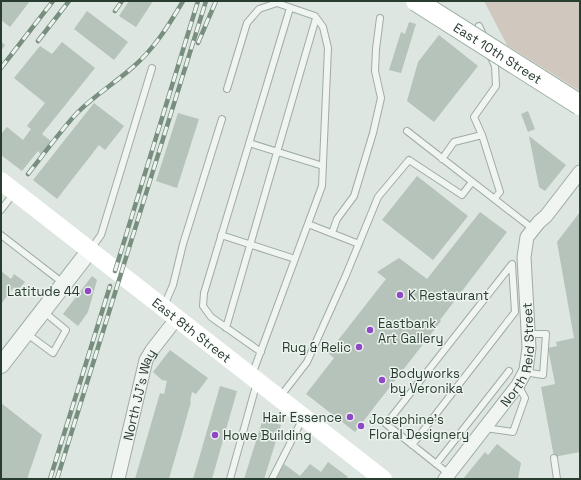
<svg xmlns="http://www.w3.org/2000/svg" width="581" height="480" font-family="'Space Grotesk',sans-serif">
<style>
.green{fill:#d0c7bf}
.building{fill:#b5c3ba}
.lines{fill:none;stroke-linecap:round;stroke-linejoin:round}
.service-casing{stroke:#9faca4;stroke-width:8}
.minor-casing{stroke:#9faca4;stroke-width:15}
.tertiary-casing{stroke:#9faca4;stroke-width:18}
.service{stroke:#f0f5f2;stroke-width:6}
.minor{stroke:#f0f5f2;stroke-width:13}
.tertiary{stroke:#f0f5f2;stroke-width:16}
.secondary{stroke:#fff;stroke-width:18}
.rail-casing{stroke:#788f80;stroke-width:4.5}
.rail{stroke:#edf4ef;stroke-width:3;stroke-dasharray:9;stroke-linecap:butt}
.primary-bridge-casing{stroke:#9db1a4;stroke-width:22;stroke-linecap:butt}
.primary-bridge{stroke:#fff;stroke-width:20}
.poi-dot{fill:#8f48c6;stroke:#edf4ef;stroke-width:1.5}
.labels{text-anchor:middle;dominant-baseline:central;stroke-width:3;stroke-linejoin:round;paint-order:stroke}
.street-label{font-size:13px;fill:#283c2f;stroke:#edf4ef}
.poi-label{font-size:13px;fill:#283c2f;stroke:#edf4ef;text-anchor:start}
</style>
<rect width="100%" height="100%" fill="#dde6e0"/>
<path class="green" d="M484,1H580V91L507,45Z"/>
<path class="building" d="M1,1H30L10,27L1,20Z
M129,1H153L136,27L119,16Z
M87,11L128,42L114,60L74,29Z
M409,22L416,24L401,73L389,70L401,32L405,34Z
M439,35L478,66L434,122L407,101L418,62Z
M1,42L5,45L1,51Z
M62,42L95,68L42,134L52,142L41,155L38,151L22,171L1,155V134L7,127L23,140L31,129L27,126L45,103L14,78L40,46L52,54Z
M94,103L124,126L105,150L99,145L57,199L33,180Z
M528,111L535,129L528,132L521,114Z
M178,113L199,119L177,188L156,181Z
M529,136L566,165L545,191L539,187Z
M417,176L468,216L433,260L382,220Z
M480,212L507,232L440,320L441,321L355,432L306,394L334,358L328,353L386,279L377,272L399,258L427,279Z
M580,212V452L554,457L541,387L555,384L548,348L557,346L556,342L574,338L557,242Z
M1,271L11,279L14,274L25,282L18,290L14,287L1,304Z
M92,276L97,280L88,312L78,326L63,314Z
M170,350L208,378L196,394L192,392L190,402H191L169,479H135L160,393L164,394L167,381L162,380L153,372Z
M220,386L237,391L212,479H193Z
M1,403L42,435L27,479H1Z
M263,419L281,425L264,479H244Z
M497,444L521,463L518,479H463L485,452L488,455Z
M328,462L348,477L346,479H276L284,464L300,476L310,464L321,472Z"/>
<g class="lines">
<g class="service-casing">
<path id="service" d="M479,26L484,37
M227,89L247,23L259,9L277,3L315,16L323,27L328,48L322,186L252,375
M407,131L533,229
M482,135L474,117L496,86L495,66L490,55
M249,143L323,166
M442,159L454,142L482,135L500,192L494,199
M1,210L14,193
M308,224L359,244
M332,233L337,219L354,196L373,133L381,98L375,71L376,49L380,18
M1,235L63,283
M221,235L295,259
M91,249L101,235L152,68
M164,306L173,285L183,244L222,119
M226,328L316,18
M26,333L53,353L66,330L43,311
M261,352L211,317L203,306L204,293L290,8
M524,372L543,375L546,334H528
M280,397L307,362L346,275L378,197L409,160L462,195L472,182
M485,428L513,432L525,398L518,385
M412,445L515,312L512,264L386,424L449,474
M554,458L557,479
M436,464L509,371
M230,479L257,382
M272,479L303,418"/>
</g>
<g class="minor-casing">
<g id="minor">
<path id="s1" d="M118,479L146,360L152,350L177,318"/>
<path id="s2" d="M445,479L518,385L526,370L529,348L524,257L527,237L539,222L546,216L580,172"/>
</g>
</g>
<g class="tertiary-casing">
<path id="tertiary" d="M1,365L90,250"/>
</g>
<use href="#service" class="service"/>
<use href="#minor" class="minor"/>
<use href="#tertiary" class="tertiary"/>
<path class="secondary" id="s3" d="M1,181L383,479"/>
<g class="rail-casing">
<path id="rail" d="M115,11L122,1
M38,41L69,1
M198,43L216,1
M1,68L53,1
M28,174C45,153 60,131 78,112C95,95 115,83 133,67C154,49 169,25 183,1
M115,271L198,1
M50,479L110,286
M57,479L206,1"/>
</g>
<use href="#rail" class="rail"/>
<g class="primary-bridge-casing">
<g id="primary-bridge">
<path id="s4" d="M416,1L580,105"/>
</g>
</g>
<use href="#primary-bridge" class="primary-bridge"/>
</g>
<g class="poi-dot">
<circle cx="88" cy="291" r="4"/>
<circle cx="400" cy="295" r="4"/>
<circle cx="370" cy="330" r="4"/>
<circle cx="359" cy="347" r="4"/>
<circle cx="382" cy="380" r="4"/>
<circle cx="350" cy="417" r="4"/>
<circle cx="361" cy="426" r="4"/>
<circle cx="215" cy="435" r="4"/>
</g>
<g class="labels">
<g class="street-label">
<text stroke="none"><textPath href="#s4" startOffset="97">East 10th Street</textPath></text>
<text stroke="none"><textPath href="#s3" startOffset="242">East 8th Street</textPath></text>
<text stroke="none"><textPath href="#s2" startOffset="149">North Reid Street</textPath></text>
<text stroke="none"><textPath href="#s1" startOffset="87">North JJ's Way</textPath></text>
</g>
<g class="poi-label">
<text x="80" y="291" text-anchor="end">Latitude 44</text>
<text x="408" y="295">K Restaurant</text>
<text x="378" y="323">Eastbank<tspan x="378" dy="15">Art Gallery</tspan></text>
<text x="351" y="347" text-anchor="end">Rug &amp; Relic</text>
<text x="390" y="373">Bodyworks<tspan x="390" dy="15">by Veronika</tspan></text>
<text x="342" y="417" text-anchor="end">Hair Essence</text>
<text x="369" y="419">Josephine's<tspan x="369" dy="15">Floral Designery</tspan></text>
<text x="223" y="435">Howe Building</text>
</g>
</g>
<rect width="581" height="480" fill="none" stroke="#283c2f" stroke-width="4"/>
</svg>
